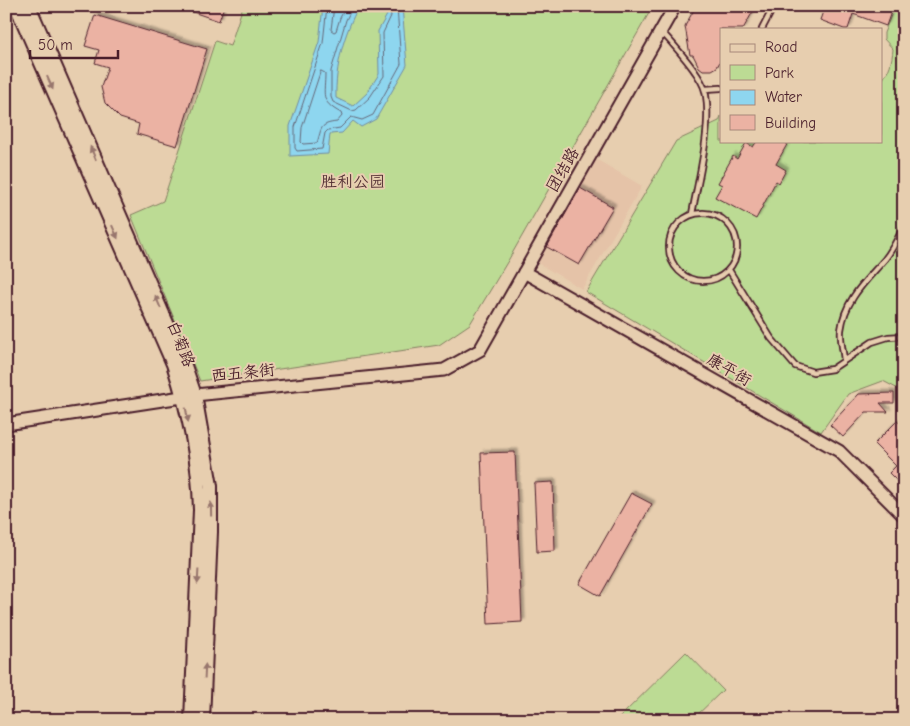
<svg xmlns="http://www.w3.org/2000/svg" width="910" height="726" font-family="'Comic Neue','LXGW WenKai TC',sans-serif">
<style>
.built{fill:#e5c3a8}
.green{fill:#bcdb94;stroke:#837d60}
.water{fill:#8ed6ef;stroke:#738da1}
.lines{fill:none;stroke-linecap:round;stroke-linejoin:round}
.shore{stroke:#656879;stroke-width:1}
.building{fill:#ebb2a3;stroke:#4a1f2b;filter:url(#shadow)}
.service-casing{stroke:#4a1f2b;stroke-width:8}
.tertiary-casing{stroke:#4a1f2b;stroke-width:15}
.secondary-casing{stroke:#4a1f2b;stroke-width:16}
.service{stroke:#e7ceaf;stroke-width:4.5}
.tertiary{stroke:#e7ceaf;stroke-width:11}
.secondary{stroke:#e7ceaf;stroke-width:12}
.oneway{fill:#98766d}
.labels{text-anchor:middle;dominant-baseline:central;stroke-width:4;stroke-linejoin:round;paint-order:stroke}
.street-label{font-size:16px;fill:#4a1f2b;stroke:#e7ceaf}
.park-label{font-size:16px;fill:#553236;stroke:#e7ceaf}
</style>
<defs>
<filter id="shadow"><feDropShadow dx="3" dy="-3" stdDeviation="1" flood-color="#0004"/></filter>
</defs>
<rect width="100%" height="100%" fill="#e7ceaf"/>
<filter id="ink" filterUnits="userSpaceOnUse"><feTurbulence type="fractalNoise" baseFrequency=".02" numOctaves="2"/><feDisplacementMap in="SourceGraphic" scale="10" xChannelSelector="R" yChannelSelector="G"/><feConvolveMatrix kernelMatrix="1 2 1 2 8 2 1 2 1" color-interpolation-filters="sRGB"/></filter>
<g filter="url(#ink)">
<path class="built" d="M594,158L642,186L582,289L534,261Z"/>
<path class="green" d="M243,6H653L509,259L470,324L439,345L200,381L131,215L163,201L215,41L230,46Z
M894,8L904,12V392L883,381L848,394L821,432L586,292L676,141L719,121L721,116V141H881V81C890,71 892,61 893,49L884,39V33Z
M686,652L723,690L692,720H617Z"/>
<path class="water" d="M323,6H359C344,33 335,67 336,98L353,106L367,93L379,74L378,31L387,15L371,6H402L407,65L376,119L361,127L353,121L342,133L330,134L328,154L290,156V126L319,42Z"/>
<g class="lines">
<path class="shore" d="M327,6L323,43L295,127V148L297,151L322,149L325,133L328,130L340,128L351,117L362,120L373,115L401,64L397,6
M334,6L331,30L334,32L336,31L340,18L346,6
M353,6L346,20L331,71V97L333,102L352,111L356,110L370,97L384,76L383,33L391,16L390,11L381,6
M321,71L325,73C325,95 319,101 341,113L342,116L337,122C319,124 322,128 317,143L303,144L301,142L302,128Z"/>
</g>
<path class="building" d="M181,6H224L219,21L181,8Z
M696,6H756L743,29H721V60L717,67L712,70H703L699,67L693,55H690L685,26Z
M825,6H893L886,26L853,14L848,29H844L820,20Z
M95,15L207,49L177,146L137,134L139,124L120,118L105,103L101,87L108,67L95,63L99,50L85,46Z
M757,141H789L776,164L786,170L779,183L776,181L756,219L715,197L722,185L718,183L733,156L737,159L746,143L753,147Z
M580,188L613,207L579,265L547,247Z
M894,393V403H880L888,412H866L843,437L830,425L859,394Z
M897,421L904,427V488L889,473L896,466L874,444Z
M515,452L522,622L488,624L481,453Z
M553,482L555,551L537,552L534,483Z
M631,493L652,504L600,596L579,584Z"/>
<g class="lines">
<g class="service-casing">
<path id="service" d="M762,29L774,6
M662,32C673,44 702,76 705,91C713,123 698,181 692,214
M705,89L721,88
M669 247a34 34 0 1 1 68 0a34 34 0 1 1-68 0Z
M729,270L771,338L795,366L813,372L832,369L872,342L888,337L904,336
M844,360C843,351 840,339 841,330C845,299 866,281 885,259C893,249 898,238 904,226"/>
</g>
<g class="tertiary-casing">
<path id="tertiary" d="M524,272L839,451L904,516
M6,424L195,395L444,370L480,350L675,6"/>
</g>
<g class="secondary-casing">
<path id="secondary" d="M16,6L173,364C188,410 199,460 200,510L191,720
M29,6L183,360L195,395L211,486V532L203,720"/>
</g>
<use href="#service" class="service"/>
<use href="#tertiary" class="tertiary"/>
<use href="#secondary" class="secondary"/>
</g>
<defs><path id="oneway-solid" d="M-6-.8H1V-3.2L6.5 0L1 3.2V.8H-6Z" transform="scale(1.25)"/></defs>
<g class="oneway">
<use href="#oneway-solid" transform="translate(50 83) rotate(66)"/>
<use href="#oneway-solid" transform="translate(93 153) rotate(-113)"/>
<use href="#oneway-solid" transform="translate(115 232) rotate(66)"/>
<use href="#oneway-solid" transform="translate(158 302) rotate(-113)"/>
<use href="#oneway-solid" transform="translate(187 415) rotate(80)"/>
<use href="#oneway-solid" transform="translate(211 509) rotate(-91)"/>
<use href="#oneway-solid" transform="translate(198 577) rotate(93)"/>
<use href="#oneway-solid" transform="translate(205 671) rotate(-87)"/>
</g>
</g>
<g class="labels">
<g class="street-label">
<text transform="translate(563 170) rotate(-60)">团结路</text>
<text transform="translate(181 344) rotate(68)">白菊路</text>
<text transform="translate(729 370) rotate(30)">康平街</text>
<text transform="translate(243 373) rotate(-6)">西五条街</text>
</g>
<g class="park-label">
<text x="353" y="182">胜利公园</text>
</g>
</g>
<rect width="910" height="726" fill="none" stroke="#e7ceaf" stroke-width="25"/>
<rect x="12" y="12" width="885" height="701" fill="none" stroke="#4a1f2b" stroke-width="2" filter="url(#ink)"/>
<rect x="720" y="28" width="162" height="115" fill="#e7ceaf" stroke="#a8887a"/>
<rect x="730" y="44" width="25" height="8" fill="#e7ceaf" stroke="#a8887a"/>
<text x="765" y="52" font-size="15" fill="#4a1f2b">Road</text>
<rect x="730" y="65" width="25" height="15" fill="#bcdb94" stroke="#a8887a"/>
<text x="765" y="78" font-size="15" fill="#4a1f2b">Park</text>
<rect x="730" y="90" width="25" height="15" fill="#8ed6ef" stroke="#a8887a"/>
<text x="765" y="102" font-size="15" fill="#4a1f2b">Water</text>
<rect x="730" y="115" width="25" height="15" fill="#ebb2a3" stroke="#a8887a"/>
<text x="765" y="128" font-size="15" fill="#4a1f2b">Building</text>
<path d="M30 50v8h88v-8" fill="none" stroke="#4a1f2b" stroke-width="2.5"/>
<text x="38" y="50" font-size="15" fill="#4a1f2b" stroke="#e7ceaf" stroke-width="4" paint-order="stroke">50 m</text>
</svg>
